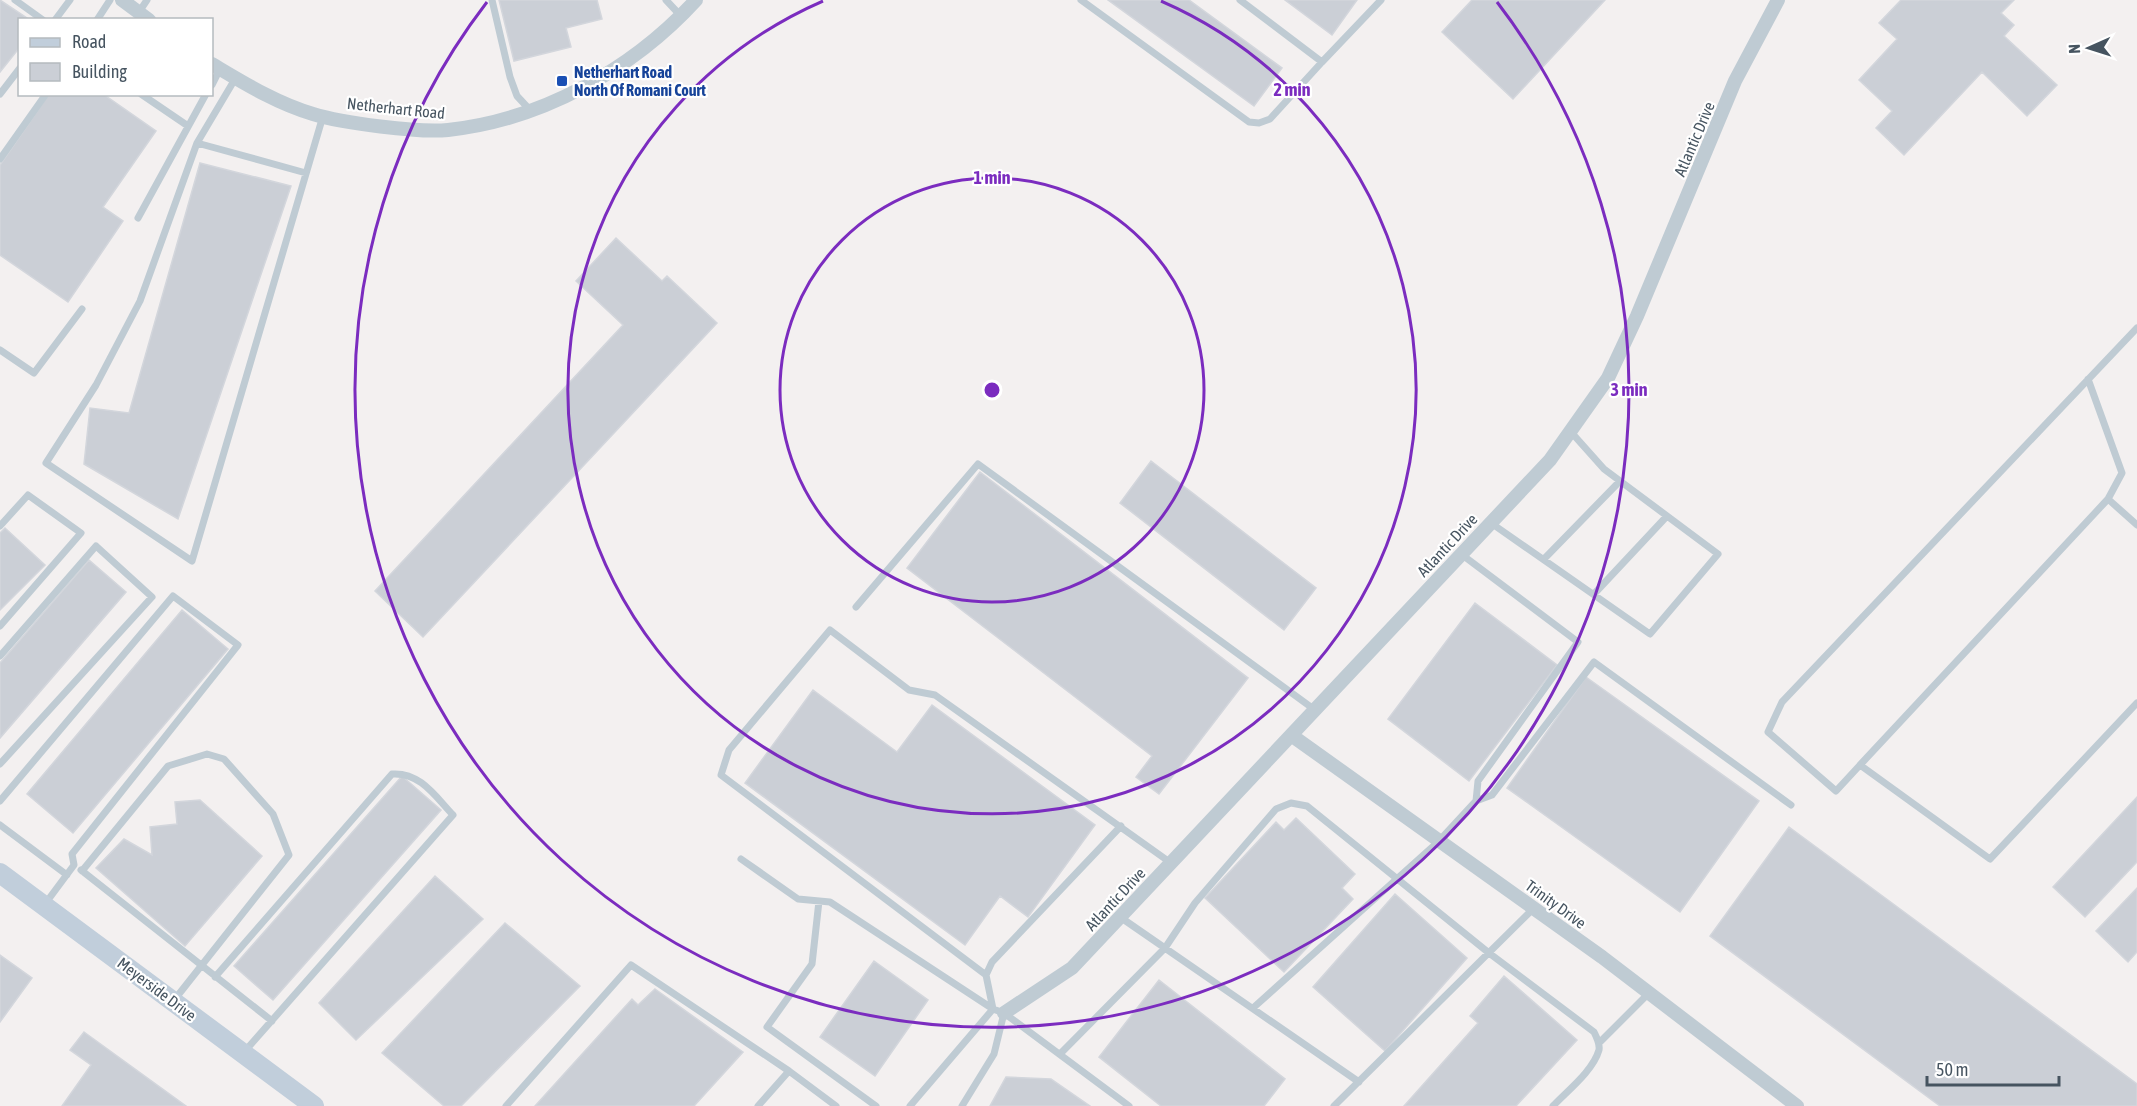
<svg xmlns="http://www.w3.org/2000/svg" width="2137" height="1106" font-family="'Asap Condensed',sans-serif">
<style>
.building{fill:#cbcfd6;stroke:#d3d6dc;stroke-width:1.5}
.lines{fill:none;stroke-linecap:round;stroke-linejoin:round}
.lane{stroke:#bfcbd3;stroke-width:7}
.street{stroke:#bfcbd3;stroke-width:14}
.secondary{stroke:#c1cedb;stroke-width:20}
.ring{fill:none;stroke:#7b2cbf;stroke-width:3}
.transit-dot{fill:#1a4fb4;stroke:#fff;stroke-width:2}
.labels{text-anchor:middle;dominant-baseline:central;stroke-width:4.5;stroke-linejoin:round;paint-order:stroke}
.transit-label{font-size:16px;font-weight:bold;fill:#164399;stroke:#fff;text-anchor:start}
.street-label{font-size:16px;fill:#465460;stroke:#fff}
.centre{fill:#7b2cbf;stroke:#fff;stroke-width:3}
.ring-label{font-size:18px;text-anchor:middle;font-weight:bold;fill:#7b2cbf;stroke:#fff;stroke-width:4.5;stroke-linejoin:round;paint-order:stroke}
</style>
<rect width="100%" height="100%" fill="#f3f0f0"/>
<path class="building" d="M0,0L30,20H20V47L0,72Z
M499,0H597L602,19L566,28L571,47L514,61Z
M1108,0H1189L1282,68L1254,106Z
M1285,0H1357L1332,35Z
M1472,0H1605L1513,99L1442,32Z
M1901,0H2014L2001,13L2014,25L2004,36L2057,85L2027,116L1982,72L1904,155L1876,128L1892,111L1859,80L1897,39L1879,23Z
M49,94H103L156,131L103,207L123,221L68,302L0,255V165Z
M200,163L291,186L178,519L84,464L90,408L129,413Z
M616,238L662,281L667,276L717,323L423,637L375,591L623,325L576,281Z
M1151,461L1316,588L1284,630L1120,503Z
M980,472L1248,678L1159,794L1136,777L1152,756L907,568Z
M5,528L45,565L0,610V533Z
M89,560L126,592L0,738V663Z
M1475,603L1557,665L1469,781L1388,719Z
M182,610L228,649L73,833L27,794Z
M1586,677L1759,801L1680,912L1507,788Z
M813,690L897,752L932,705L1095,825L1028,917L1000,896L965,945L745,783Z
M402,776L441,810L273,1000L234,966Z
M2137,797V862L2085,917L2053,887Z
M200,800L262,856L185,946L96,868L124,839L152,855L150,827L177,824L175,802Z
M1296,818L1355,874L1342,888L1353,899L1284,972L1205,898L1276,822L1284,830Z
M1789,827L2137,1084V1106H1940L1710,936Z
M435,876L483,919L356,1040L319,1003Z
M2137,888V952L2128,962L2096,931Z
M1395,894L1467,958L1385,1051L1313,987Z
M505,923L580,986L461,1106H444L382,1053Z
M0,955L32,978L0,1022Z
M874,961L928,1000L875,1076L820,1037Z
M1504,976L1577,1040L1516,1106H1404L1478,1023L1470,1016Z
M1159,980L1285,1079L1264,1106H1161L1099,1057Z
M655,989L743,1052L694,1106H535L632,999L638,1005Z
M84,1032L186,1106H62L91,1065L70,1050Z
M1006,1077L1051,1079L1090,1106H990Z"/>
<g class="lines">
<path class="lane" d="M15,0L43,20
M492,0L510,77L517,96L530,110
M666,0L680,15
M1081,0L1249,122L1259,123L1270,119L1322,62L1240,0
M139,12L147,0
M55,20L70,0
M97,20L110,0
M1322,62L1381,0
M235,79L197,143L140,301L96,385L46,463L192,561L323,116
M212,85L220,69
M0,94L20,68
M141,94L188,126
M197,143L306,173
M0,159L46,94
M138,218L206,94
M0,350L34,373L82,309
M2088,379L2122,473L2108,499
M1491,523L1650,634L1718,554L1604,469L1571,432
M2137,525L2108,499L1860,765L1990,859L2137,703
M0,526L28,495L81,533L0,626
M1544,559L1620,481
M1594,594L1667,516
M856,607L978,464L1315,710
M0,656L96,546L152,597L0,764
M1860,765L1836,791L1768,732L1782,702L2137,328
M0,801L173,596L238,645L72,854L74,865L45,904
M1476,801L1492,795L1594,662L1791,805
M0,825L67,875
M741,859L798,899L830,902L993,1009L1004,1013L1129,1106
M81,870L272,1021
M82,871L168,766L207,754L224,759L273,814L289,855L175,999
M819,901L812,964L767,1027L876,1106
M1120,917L1359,1082
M986,975L721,775L729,750L830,630L909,690L935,695L1171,863
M215,977L392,774C420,772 435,796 453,815L245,1051
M1253,1008L1439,841L1476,801L1478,781L1578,642L1461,554
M1599,1043L1649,993
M1060,1054L1165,948L1195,903L1276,809L1291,803L1307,806L1489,953L1594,1032C1597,1038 1600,1044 1599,1050C1593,1071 1567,1091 1553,1106
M789,1071L836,1106
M506,1106L631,965L789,1071L758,1106
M910,1106L993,1009L986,975L992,962L1121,826
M962,1106L994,1054L1004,1013
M1334,1106L1534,908"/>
<path class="street" d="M122,0L149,20
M212,64C244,83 276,103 313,114C342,123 419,133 448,130C542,120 633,69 696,0
M1291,735L1602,957L1797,1106
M1004,1013L1072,968L1550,460L1608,378L1637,316L1735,81L1778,0"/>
<path class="secondary" d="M0,873L314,1106"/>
</g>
<g class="ring">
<circle cx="992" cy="390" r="212"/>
<path d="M1161 1A424 424 0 1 1 823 1"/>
<path d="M1497 2A637 637 0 1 1 487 2"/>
</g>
<rect class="transit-dot" x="556" y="75" width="12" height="12" rx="3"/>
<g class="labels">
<g class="transit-label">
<text x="574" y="72">Netherhart Road<tspan x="574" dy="18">North Of Romani Court</tspan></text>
</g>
<g class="street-label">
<text transform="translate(396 108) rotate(6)">Netherhart Road</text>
<text transform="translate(1694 139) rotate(-67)">Atlantic Drive</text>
<text transform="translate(1447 545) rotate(-47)">Atlantic Drive</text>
<text transform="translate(1115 899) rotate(-47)">Atlantic Drive</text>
<text transform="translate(1556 904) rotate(36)">Trinity Drive</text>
<text transform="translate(157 989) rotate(37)">Meyerside Drive</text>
</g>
</g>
<circle cx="992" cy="390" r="9" class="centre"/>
<g class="ring-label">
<text x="1292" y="96">2 min</text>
<text x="992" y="184">1 min</text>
<text x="1629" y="396">3 min</text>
</g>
<rect x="18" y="18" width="195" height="78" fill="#ffffff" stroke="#b5bbbf" stroke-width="1.5"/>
<rect x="30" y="38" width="30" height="9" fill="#c1cedb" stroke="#b5bbbf" stroke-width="1.5"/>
<text x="72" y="48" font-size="18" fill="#465460">Road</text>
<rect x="30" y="63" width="30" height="18" fill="#cbcfd6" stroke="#b5bbbf" stroke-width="1.5"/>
<text x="72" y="78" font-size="18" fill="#465460">Building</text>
<g transform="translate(2089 48) rotate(267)" stroke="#ffffff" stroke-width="4.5" paint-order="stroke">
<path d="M0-4.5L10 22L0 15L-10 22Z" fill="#465460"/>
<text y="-9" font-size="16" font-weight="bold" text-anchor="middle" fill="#465460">N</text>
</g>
<path d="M1927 1076v9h132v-9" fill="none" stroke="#465460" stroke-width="3"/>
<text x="1936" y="1076" font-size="18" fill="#465460" stroke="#ffffff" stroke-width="4.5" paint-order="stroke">50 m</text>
</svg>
